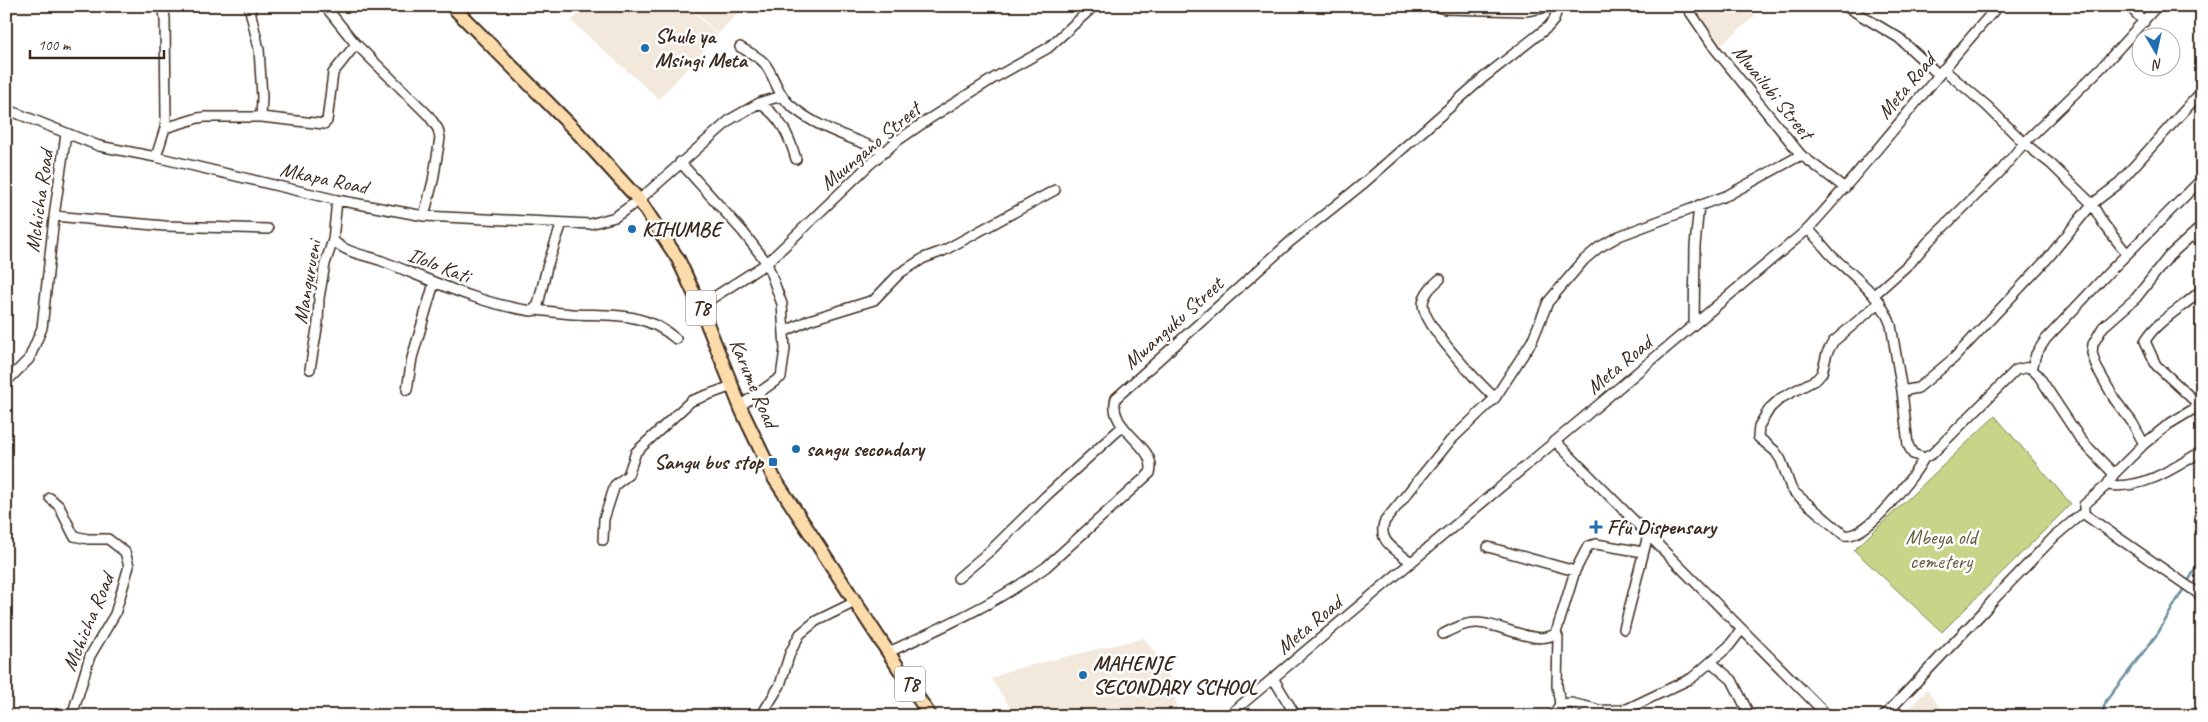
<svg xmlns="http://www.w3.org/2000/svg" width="2208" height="722" font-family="Caveat,sans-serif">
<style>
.built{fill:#f3e8dc}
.green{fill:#c8d588;stroke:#828053}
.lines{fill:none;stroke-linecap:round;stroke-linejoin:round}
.stream{stroke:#6f919e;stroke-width:2.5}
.minor-casing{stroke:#3b2a1e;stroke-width:12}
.highway-casing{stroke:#3b2a1e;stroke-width:16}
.minor{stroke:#fff;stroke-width:9}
.highway{stroke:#fddcac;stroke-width:12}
.poi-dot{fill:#1f6fb2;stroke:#fff;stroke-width:2}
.labels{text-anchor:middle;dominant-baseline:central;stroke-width:5;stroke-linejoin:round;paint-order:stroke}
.shield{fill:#fff;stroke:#766a62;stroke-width:1}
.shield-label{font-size:20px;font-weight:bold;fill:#3b2a1e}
.poi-label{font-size:21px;font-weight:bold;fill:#3b2a1e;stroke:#fff;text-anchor:start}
.street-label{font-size:21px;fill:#3b2a1e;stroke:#fff}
.park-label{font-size:21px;fill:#655d3e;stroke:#fff}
</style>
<rect width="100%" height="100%" fill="#fff"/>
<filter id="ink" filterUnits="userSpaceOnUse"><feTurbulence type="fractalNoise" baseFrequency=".02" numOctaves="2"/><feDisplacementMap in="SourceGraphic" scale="10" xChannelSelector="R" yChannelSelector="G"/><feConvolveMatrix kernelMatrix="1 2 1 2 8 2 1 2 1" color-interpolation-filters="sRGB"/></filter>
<g filter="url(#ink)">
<path class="built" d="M586,6H686L718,35L659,99L571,21Z
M689,6H744L718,34Z
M1692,6H1750L1755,16L1719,47Z
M1144,638L1167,670L1180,716H1016L991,679L1007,671Z
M1927,689L1946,716H1902Z"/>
<path class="green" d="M1995,416L2071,504L1942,632L1854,550Z"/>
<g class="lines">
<path class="stream" d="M2187,583L2202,558
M2101,716L2106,701L2158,633L2184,588"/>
<g class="minor-casing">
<path id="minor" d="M249,6L259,49L262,97L261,117
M325,6L354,42L429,116L438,129L440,138L433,181L424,216
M1434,6L1445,9L1526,11L1554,6
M1686,6L1716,50L1801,155L1845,188
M1845,6L1899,38L1938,74
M2129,6L2144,22
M740,47C748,52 760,57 765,64C775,77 776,92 789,104C817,129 851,137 885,152
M1943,69L1987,106L2024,143L2051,164L2092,204L2103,223L2127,254
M759,103C780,116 789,135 796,159
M6,109L99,146L156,157L337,200L424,216L590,224L615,217L639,200L731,119L761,102L782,96
M165,128L198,118L206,117H261L324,124L327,121L333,73L356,44
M156,157L165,128L166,119L165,18L163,6
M680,162L743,232L767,263L782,304L785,349L781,377L740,406
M54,216L165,226L268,229
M1808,229C1816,237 1823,246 1831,255C1854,277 1880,294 1891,325L1902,391L1908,445L1913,454L1924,458L1932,454L2016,370L2029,367L2038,375L2081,440L2114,474
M2192,236L2202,242
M333,240C345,253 366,255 382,261C431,280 479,304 532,311L538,305L547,267L562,223
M1440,279C1432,286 1424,293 1423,304C1423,325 1478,382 1495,398
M1874,295L1911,262L1928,242L1999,173L2024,143L2102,67L2157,6
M1880,302L1833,342L1827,353L1822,373L1817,379L1781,398L1770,408L1759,426L1758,437L1775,451L1781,460L1791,488L1795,493L1844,535C1867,540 1914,476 1924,458
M700,306L767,263L870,164L897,141L929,119L994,78L1048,48L1094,6
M534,310C547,311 560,313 573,314C612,316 644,311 676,339
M1694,324L1695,246L1699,205
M784,332L809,320L874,300L900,273L924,258L943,251L1055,190
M310,369L318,323L319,298L325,264L333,240L337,200
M2032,369L2036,354L2046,339L2110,271L2202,179
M6,382L29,359L42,328L55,209L66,134
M407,390L412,358L434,283
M1902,391L1918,388L1954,358L2048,258L2092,204L2117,185L2202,91
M2199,405L2156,365L2145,341C2159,318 2184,308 2202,289
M1555,441L1828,716
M2144,444L2132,422L2115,400L2097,368L2092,353L2093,344L2103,327L2136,298L2169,256L2202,226
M2107,485C2142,490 2173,469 2202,451
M50,498L59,506L74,536L88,539H108L125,552L129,566L115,614L90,656L72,716
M2084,514V505L2107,485L2114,474L2144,444L2169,424L2202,404
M603,540L604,519L615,485L628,475L636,452L691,401L732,386
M1488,547L1575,571
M1411,562C1396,550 1376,541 1385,521L1450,441L1495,398L1532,341L1548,302L1584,260L1598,248L1619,236L1728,195L1801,155
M958,578L991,550L1046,496L1123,426
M1624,629L1648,535
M1556,633L1558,637L1557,686L1560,704
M1443,634C1453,629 1464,623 1476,623C1499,622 1537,648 1556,633L1575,571L1588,546L1596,544L1643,552
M889,652C943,627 998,602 1046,567L1150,473C1159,446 1106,430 1116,398L1291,241L1364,183L1483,78L1548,27L1554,20L1558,6
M1712,663L1732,680L1750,716
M1273,678L1296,716
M761,716L780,685L790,653L800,634L816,621L855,602
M1228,716L1808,229C1874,157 1933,79 1998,6
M1553,716L1560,704L1571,703L1596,709
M1583,716C1601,706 1609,713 1627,709L1692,678L1729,646L1742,629
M1884,716L1984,611L1995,598L2054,537L2080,515L2084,514L2202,596"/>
</g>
<g class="highway-casing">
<path id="highway" d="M452,6L578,133L639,200L678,259L700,306L742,411L774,478L930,716"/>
</g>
<use href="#minor" class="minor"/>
<use href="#highway" class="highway"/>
</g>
</g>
<g class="poi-dot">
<circle cx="645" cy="48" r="5"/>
<circle cx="632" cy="229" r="5"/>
<circle cx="796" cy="449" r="5"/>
<rect x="768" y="457" width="10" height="10" rx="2.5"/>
<path d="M1593.5 519.5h5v5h5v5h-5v5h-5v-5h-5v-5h5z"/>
<circle cx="1083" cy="675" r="5"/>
</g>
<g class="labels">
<g class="shield">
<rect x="686" y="290.5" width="30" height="35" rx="4"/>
<rect x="895" y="666.5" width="30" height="35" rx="4"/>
</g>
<g class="shield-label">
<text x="701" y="308">T8</text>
<text x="910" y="684">T8</text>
</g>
<g class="poi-label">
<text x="655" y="36">Shule ya<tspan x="655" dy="24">Msingi Meta</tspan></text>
<text x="642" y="229">KIHUMBE</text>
<text x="806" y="449">sangu secondary</text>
<text x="763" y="462" text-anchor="end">Sangu bus stop</text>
<text x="1607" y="527">Ffu Dispensary</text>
<text x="1093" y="663">MAHENJE<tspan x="1093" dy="24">SECONDARY SCHOOL</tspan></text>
</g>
<g class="street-label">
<text transform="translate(1906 86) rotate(-50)">Meta Road</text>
<text transform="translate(1773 92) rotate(51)">Mwailubi Street</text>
<text transform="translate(870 146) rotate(-40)">Muungano Street</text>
<text transform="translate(324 178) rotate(12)">Mkapa Road</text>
<text transform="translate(39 201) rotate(-82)">Mchicha Road</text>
<text transform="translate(439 265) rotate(21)">Ilolo Kati</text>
<text transform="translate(307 282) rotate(-80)">Mangurueni</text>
<text transform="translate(1173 323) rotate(-42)">Mwanguku Street</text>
<text transform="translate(1619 365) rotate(-40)">Meta Road</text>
<text transform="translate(754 383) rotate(67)">Karume Road</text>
<text transform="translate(88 622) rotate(-67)">Mchicha Road</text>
<text transform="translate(1309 625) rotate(-40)">Meta Road</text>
</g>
<g class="park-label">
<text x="1941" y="537">Mbeya old<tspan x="1941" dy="24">cemetery</tspan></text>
</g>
</g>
<rect width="2208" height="722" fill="none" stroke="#fff" stroke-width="25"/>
<rect x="12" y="12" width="2183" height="697" fill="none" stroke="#3b2a1e" stroke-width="2" filter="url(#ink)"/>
<g transform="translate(2156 52) rotate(171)"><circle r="24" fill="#ffffff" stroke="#b1aaa5"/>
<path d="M0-4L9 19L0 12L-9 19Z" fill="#1f6fb2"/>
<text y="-8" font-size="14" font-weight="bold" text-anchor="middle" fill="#3b2a1e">N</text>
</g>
<path d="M30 50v8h134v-8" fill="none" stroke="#3b2a1e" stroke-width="2.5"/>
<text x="38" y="50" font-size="15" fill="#3b2a1e" stroke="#ffffff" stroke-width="4" paint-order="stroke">100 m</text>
</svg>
